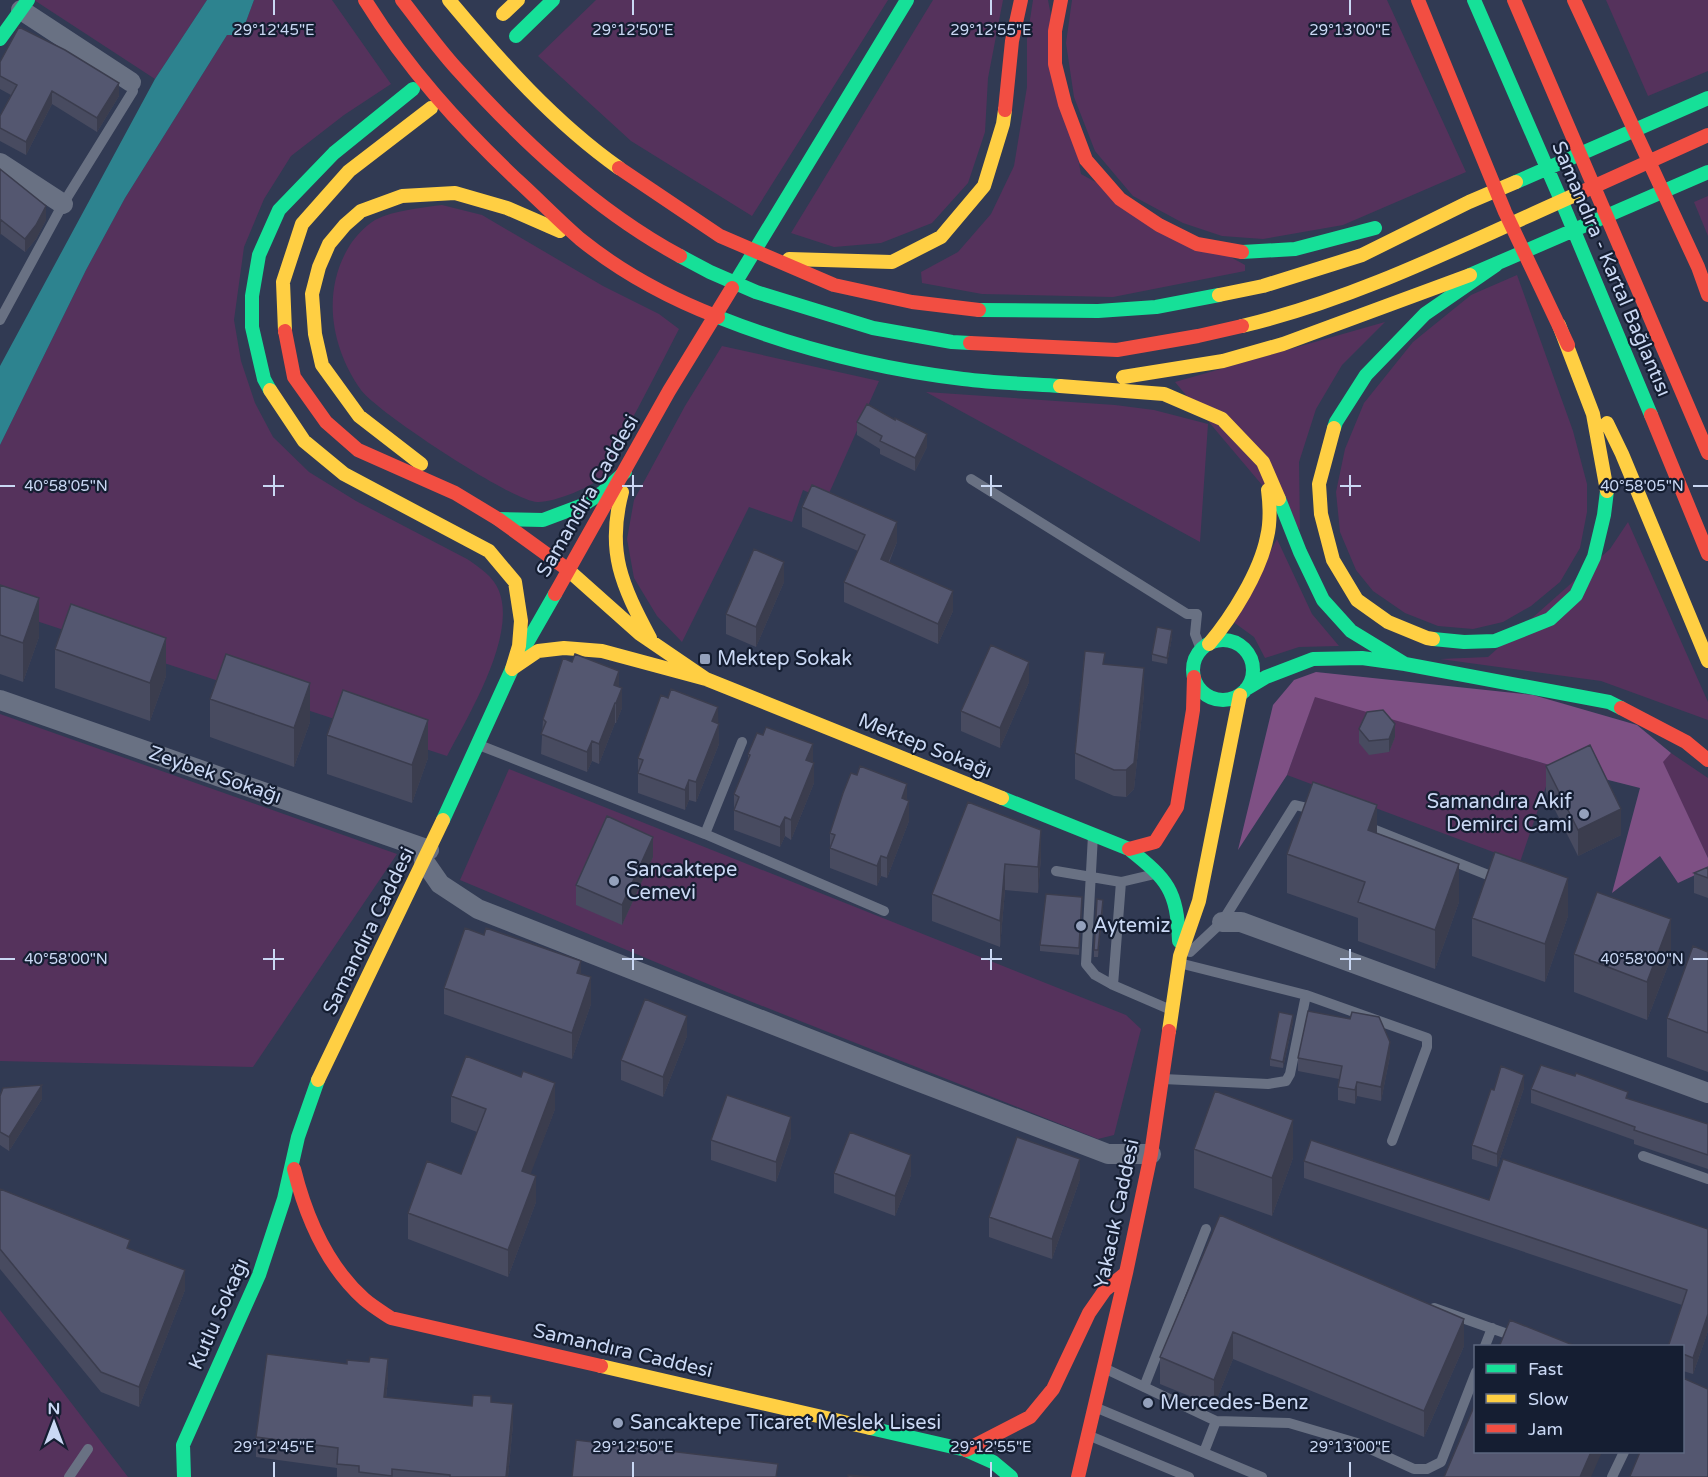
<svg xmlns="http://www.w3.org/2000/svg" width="1708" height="1477" font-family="'Varela Round',sans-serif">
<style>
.green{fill:#55325c}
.forest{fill:#7e5084}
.water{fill:#2d838f}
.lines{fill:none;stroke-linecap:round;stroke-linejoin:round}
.lane{stroke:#697183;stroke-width:10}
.street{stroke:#697183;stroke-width:20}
.fast{stroke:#16e098;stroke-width:14}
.slow{stroke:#ffcf43;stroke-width:14}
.jam{stroke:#f24e42;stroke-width:14}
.wall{fill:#484b60}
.shaded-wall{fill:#3b3d4e}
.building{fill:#545770;stroke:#3b3d4e;stroke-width:1.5}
.ticks{fill:none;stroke:#cad8f4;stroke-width:2}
.poi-dot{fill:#94a1bc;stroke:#151e32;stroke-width:2}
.labels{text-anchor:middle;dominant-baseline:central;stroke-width:4.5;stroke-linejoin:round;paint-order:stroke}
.street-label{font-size:20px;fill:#cad8f4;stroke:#151e32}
.poi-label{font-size:20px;fill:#cad8f4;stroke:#151e32;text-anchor:start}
.ticks-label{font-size:15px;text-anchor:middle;fill:#cad8f4;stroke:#151e32;stroke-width:4.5;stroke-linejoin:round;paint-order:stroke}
</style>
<rect width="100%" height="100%" fill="#313a53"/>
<path class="green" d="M34,0H207L155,79Z
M254,0H332L391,84L344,115L291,156L264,199L244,247L234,320L241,361L255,403L273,437L309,472L356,501L467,559C479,567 494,577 499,591C517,636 468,716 447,756L0,609V445L86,270L125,198L227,35H241Z
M596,0H888L752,216L631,141L538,56Z
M933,0H1003L988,78L985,132L968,183L932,223L881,243L834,247L791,233Z
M1033,0H1048L1081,174L1245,265V271L1113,297L982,294L922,283L921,272L958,252L991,214L1014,166L1027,87V39Z
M1072,0H1387L1466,172L1343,225L1263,239L1222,236L1183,223L1133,196L1095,151L1074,97L1066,43Z
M1606,0H1708V71L1648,96Z
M1708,196V236L1694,202Z
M442,205L482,215L603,286L659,314L679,329C661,364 643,399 624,434C619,446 612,466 604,475C593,487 553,503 537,502C512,501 377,412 361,390C331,348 321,291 350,245C356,236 365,226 375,220C395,210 420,208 442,205Z
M1517,275L1573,431L1587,484V512L1580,548L1560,582L1531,606L1503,622L1473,629L1438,626L1405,613L1373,591L1356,570L1340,532L1336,492L1345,449L1364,403L1413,342L1471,295Z
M1385,322L1342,365L1316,409L1299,462L1300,530L1175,382Z
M722,346L879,381L826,500L803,490L792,522L749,507L682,642L657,616L634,578L627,539L634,500L685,406Z
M926,392L1115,405L1154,410L1208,424L1200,542Z
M1628,522L1708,702V720L1601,681L1440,659L1488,657L1610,549Z
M1277,539L1312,614L1339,646L1299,647L1265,658L1254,637L1232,621Z
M1315,696L1553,766L1520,862L1287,775Z
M0,714L397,854L253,1067L0,1061Z
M1671,753L1708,778V858L1662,762Z
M509,769L1126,1015L1141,1029L1114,1135L1098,1139L727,992L460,880Z
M0,1310L128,1477H0Z"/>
<path class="forest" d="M1316,672L1533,695L1637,725L1671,753L1663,762L1708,858V869L1678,883L1660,856L1612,893L1640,788L1553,766L1315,697L1287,775L1238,850L1273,705L1294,680Z"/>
<path class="water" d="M207,0H254L241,35H227L125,198L86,270L0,445V366L155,79Z"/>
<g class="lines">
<path class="lane" d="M0,320L63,204L133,91L131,82
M971,479L1187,614H1197L1195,634L1200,647
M479,745L705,834L884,911
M1365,826L1498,879
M705,834L742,742
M1093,835L1086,964L1095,975L1113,985
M1056,871L1121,882
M1155,874L1121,882L1113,985L1171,1010
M1190,952L1222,922L1295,805L1316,810
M1179,963L1306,995L1427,1038V1047L1392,1141
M1163,1079L1268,1084L1286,1081L1290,1074L1306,995
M1643,1156L1708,1179
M1434,1308L1516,1337
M1485,1346L1492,1328
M1106,1369L1216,1421L1289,1423L1357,1443L1414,1469H1427L1441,1462L1476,1372
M1144,1387L1206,1229
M1097,1408L1262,1477
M1090,1436L1189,1477
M1204,1452L1216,1421
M69,1477L88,1449
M1612,1477L1624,1452"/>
<path class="street" d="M21,10L131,82
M0,163L63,204
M0,700L429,850
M424,861L440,884L478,909L904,1076L1108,1154H1151
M1222,922H1241L1708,1093"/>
<path class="fast" d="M1474,0L1564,207L1651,415
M516,36L553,0
M0,39L28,0
M1516,182L1708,98
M1242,252L1295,249L1375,228
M680,256L710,272L756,292L873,328L952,342L970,343
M1470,275L1708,172
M732,288L907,0
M979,310L1098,311L1156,307L1219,295
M718,317C796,348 880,369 963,379C995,383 1028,384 1060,386
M270,390L264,379L252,327V296L259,255L279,210L334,153L413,89
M1334,428L1336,422L1366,375L1425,314L1496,265
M1279,499L1300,552L1323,600L1351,631L1405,664
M498,519L543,520L583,505L603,492L625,472
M1433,639L1464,642L1495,641L1550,619L1576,595L1594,557L1604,515L1607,491
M1193 670a30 30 0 1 1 60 0a30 30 0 1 1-60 0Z
M1246,689L1266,677L1313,659L1362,658L1405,664L1609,702L1621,708
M1002,798L1129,849C1168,880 1177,890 1179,941
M443,820L512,669L555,594
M870,1428L966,1450L993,1462L1011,1477
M184,1477L183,1445L259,1275L284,1199L298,1137L318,1080"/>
<path class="slow" d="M449,0C500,61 554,122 619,168
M503,14L518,0
M789,259L892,262L941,237L984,186L1003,124L1005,110
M1219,295L1263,286L1362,255L1469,202L1516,182
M1559,325L1593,414L1607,491
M1242,326C1361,298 1472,240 1584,191
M285,331L283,282L302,224L349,171L431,108
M1123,377L1223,361L1283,344L1470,275
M1060,386L1164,394L1222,419L1263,462L1279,499
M270,390L304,441L344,474L489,551L515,582L521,621L519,646L512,669
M1607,423L1622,454L1708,661
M1334,428L1319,484L1321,514L1333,560L1357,600L1388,622L1427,638L1433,639
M421,464L359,416L322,365L315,334L312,294L319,267L329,244L345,225L361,211L402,196L455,193L507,208L560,231
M622,492C606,552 622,585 650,638
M567,569L640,634L706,679
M1209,644C1232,617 1260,572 1267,537C1271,521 1270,506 1268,490
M513,668L538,651L564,648L602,651L706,679L1002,798
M1169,1031L1180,956L1199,901L1240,695
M318,1080L443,820
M601,1366L870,1428"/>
<path class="jam" d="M365,0C407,68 459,125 517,180C538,199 558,220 580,239C621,272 669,298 718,317
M402,0C420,23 437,47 456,68C521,140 595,210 680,256
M1061,0L1055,31V64L1065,104L1086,160L1120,199L1159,225L1197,244L1242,252
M1418,0L1505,212L1568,345
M1514,0L1708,453
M1574,0L1698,267L1708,295
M1005,110L1012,41L1021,0
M619,168L720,236L834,285L912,302L979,310
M1584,191L1708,135
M285,331L294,377L326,422L358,450L455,493L498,519L567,569
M970,343L1117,350L1198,336L1242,326
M1651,415L1708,554
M555,594L669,391L732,288
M1621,708L1686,742L1708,760
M1129,849L1155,842L1177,807L1193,710L1194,677
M294,1169C306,1217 326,1265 364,1299C372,1306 382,1312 391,1318L601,1366
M966,1450L1030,1417L1053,1389L1089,1313L1105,1290L1126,1273
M1078,1477L1126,1273L1151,1154L1169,1031"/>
</g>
<path class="wall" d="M0,62L119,96L97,132L52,104L26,155L0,141V116L11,95L0,89Z
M0,169L46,220L36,239L25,252L1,234Z
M857,422L927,447L915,471L880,454V449L857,435Z
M802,507L897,542L889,563L953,611L938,644L844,602V582L858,551L802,527Z
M784,582L756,647L726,634V614Z
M0,585L39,637L23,682L0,674Z
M1172,637L1167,664L1152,661V654Z
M55,649L166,676L150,721L55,688Z
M1105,664L1144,694L1134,789L1126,797L1114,796L1075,779V753Z
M1029,682L1000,748L961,731V711Z
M619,687L622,708L616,723H615L599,764L592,761L587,772L541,754L543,719Z
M210,699L310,722L294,767L210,737Z
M718,724L719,744L696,802L689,800L685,810L638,793V758Z
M1359,729L1395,737L1389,752L1369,755L1359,743Z
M327,735L428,758L412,803L327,774Z
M763,735L813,762L814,783L791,840L785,836L780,847L734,830V794L748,760V754Z
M1546,766L1621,835L1578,856L1546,792Z
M907,800L909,821L887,878L881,876L877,886L830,868V833Z
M968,802L1041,857L1038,893L1005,890L1000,947L932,921V894Z
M1377,834L1459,902L1435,969L1358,941V918L1287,893V854Z
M653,857L622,925L576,905V885Z
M1708,867V898L1694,893V873Z
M1082,904L1079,955L1040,951V945Z
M1103,906L1098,957H1094V950Z
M1568,916L1545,982L1472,956V918Z
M1708,952V1072L1667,1057V1018Z
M1574,954L1671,958L1647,1020L1574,992Z
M581,974L591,1004L572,1059L444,1014V988Z
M1293,1022L1283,1068L1270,1066V1059Z
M687,1036L663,1097L621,1080V1060Z
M1390,1056L1381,1101L1357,1096L1355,1104L1338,1100V1087L1339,1079L1298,1071V1058Z
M1524,1088L1497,1167L1472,1159V1145L1494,1090Z
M1531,1089L1628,1099L1708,1124V1169L1634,1144V1140L1531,1103Z
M0,1096L42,1099L9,1151L0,1145Z
M451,1096L555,1109L530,1174L536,1202L508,1277L408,1239V1213L461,1174L477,1132L451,1122Z
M791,1137L776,1182L711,1160V1140Z
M1194,1149L1293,1158L1272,1216L1194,1188Z
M1304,1161L1489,1200L1708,1229V1331L1693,1374L1683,1371L1682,1305L1304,1178Z
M834,1173L911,1175L895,1216L834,1193Z
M1080,1179L1052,1259L989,1237V1217Z
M0,1189L130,1249L185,1290L139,1407L101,1392L0,1269Z
M1220,1215L1464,1346L1424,1437L1233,1359L1214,1406L1160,1384V1357Z
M347,1364L388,1379L386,1398L472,1406L491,1402L513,1424L508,1477H337V1468L256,1457V1437Z"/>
<path class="shaded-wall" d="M119,83V96L97,132V118Z
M52,91V104L26,155V142Z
M46,206V220L36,239L25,252V239Z
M1,220V234L0,235V222Z
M927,434V447L915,471V458Z
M897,522V542L881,579V559Z
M784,562V582L756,647V627Z
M953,591V611L938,644V624Z
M39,598V637L23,682V643Z
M1172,630V637L1167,664V658Z
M166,638V676L150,721V683Z
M1029,662V682L1000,748V728Z
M1144,668V694L1134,789L1126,797V770Z
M619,671V691L614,685Z
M310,683V722L294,767V728Z
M622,688V708L616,723V703Z
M615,703V723L599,764V744Z
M718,707L719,744L696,802V782L712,721Z
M428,720V758L412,803V765Z
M1395,724V737L1389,752V739Z
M592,741V761L587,772V752Z
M813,744V764L806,760Z
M814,763V783L791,840V820Z
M689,780V800L685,810V790Z
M907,784V804L902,798Z
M909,801V821L887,878V858Z
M1377,805V843L1368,830Z
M1621,809V835L1578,856V830Z
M785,817V836L780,847V827Z
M1041,830V857L1038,893V867Z
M653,837V857L622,925V905Z
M881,856V876L877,886V866Z
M1005,864V890L1000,947V921Z
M1459,864V902L1435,969V930Z
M1568,878V916L1545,982V944Z
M1103,900V906L1098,957V950Z
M1671,919V958L1647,1020V982Z
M581,961V988L577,973Z
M591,977V1004L572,1059V1033Z
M1293,1015V1022L1283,1068V1062Z
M687,1016V1036L663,1097V1077Z
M1390,1042V1056L1381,1101V1087Z
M1524,1075V1088L1497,1167V1154Z
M1357,1082V1096L1355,1104V1090Z
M555,1083V1109L522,1197V1171Z
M42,1085V1099L9,1151V1137Z
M791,1117V1137L776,1182V1162Z
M1293,1120V1158L1272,1216V1178Z
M911,1155V1175L895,1216V1196Z
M1080,1159V1179L1052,1259V1239Z
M536,1176V1202L508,1277V1250Z
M185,1270V1290L139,1407V1387Z
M1708,1314V1331L1693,1374V1358Z
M1464,1319V1346L1424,1437V1411Z
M1233,1332V1359L1214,1406V1380Z
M388,1359V1379L384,1417V1397Z
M513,1404V1424L508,1477H506Z
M1591,1452H1602L1591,1477H1580Z"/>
<path class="building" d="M19,27L65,50L119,83L97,118L52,91L26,142L0,128V116L17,85L0,76V62Z
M0,169L46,206L36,225L25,239L1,220L0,222Z
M867,404L895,420V418L927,434L915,458L880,441L882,436L857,422Z
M812,485L897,522L881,559L953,591L938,624L844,582L865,535L802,507Z
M754,549L784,562L756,627L726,614Z
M0,585L39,598L23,643L0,635Z
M71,604L166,638L150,683L55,649Z
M1157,627L1172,630L1167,658L1152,654Z
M991,645L1029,662L1000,728L961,711Z
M1085,651L1105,653L1103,664L1144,668L1134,763L1126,770H1114L1075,753Z
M226,654L310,683L294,728L210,699Z
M575,654L619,671L614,685L622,688L616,703H615L599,744L592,741L587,752L541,734L546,722L543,719L563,658L572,662Z
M671,689L718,707L712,721L719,724L696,782L689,780L685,790L638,773L643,760L638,758L661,695L668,698Z
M343,690L428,720L412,765L327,735Z
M1383,710L1395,724L1389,739L1369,741L1359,729L1367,712Z
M766,727L813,744L806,760L814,763L791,820L785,817L780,827L734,810L739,797L734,794L750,755L748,754L757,733L763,735Z
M1590,745L1621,809L1578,830L1546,766Z
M860,766L907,784L902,798L909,801L887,858L881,856L877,866L830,848L835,835L830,833L843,793L851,773L857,775Z
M1313,782L1377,805L1368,830L1459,864L1435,930L1358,902L1365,882L1287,854Z
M968,802L1041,830L1038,867L1005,864L1000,921L932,894Z
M607,816L653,837L622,905L576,885Z
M1495,852L1568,878L1545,944L1472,918Z
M1708,867V878L1694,873Z
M1597,892L1671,919L1647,982L1574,954Z
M1046,894L1082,897L1079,948L1040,945Z
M1097,899L1103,900L1098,950H1094Z
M465,928L484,935L486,928L581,961L577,973L591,977L572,1033L444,988Z
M1693,946L1708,952V1033L1667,1018Z
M645,999L687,1016L663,1077L621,1060Z
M1308,1011L1350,1019L1352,1012L1379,1017L1390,1042L1381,1087L1357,1082L1355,1090L1338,1087L1342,1066L1298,1058Z
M1279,1012L1293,1015L1283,1062L1270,1059Z
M466,1056L521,1077L523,1071L555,1083L522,1171L536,1176L508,1250L408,1213L427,1161L461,1174L486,1109L451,1096Z
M1541,1065L1575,1076L1576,1073L1628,1092L1626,1098L1708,1124V1155L1634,1130L1635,1127L1531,1089Z
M1501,1066L1524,1075L1497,1154L1472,1145L1491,1089L1494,1090Z
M42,1085L9,1137L0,1132V1096L3,1088Z
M1215,1091L1293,1120L1272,1178L1194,1149Z
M727,1095L791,1117L776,1162L711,1140Z
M850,1132L911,1155L895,1196L834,1173Z
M1017,1137L1080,1159L1052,1239L989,1217Z
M1311,1140L1489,1200L1503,1159L1708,1229V1314L1693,1358L1683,1354V1347H1668L1687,1290L1304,1161Z
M0,1189L130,1240L127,1248L185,1270L139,1387L101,1372L0,1249Z
M1220,1215L1464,1319L1424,1411L1233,1332L1214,1380L1160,1357Z
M1510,1320L1578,1347H1499Z
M267,1354L347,1364V1360L369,1362L370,1357L388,1359L384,1397L472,1406L473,1395L491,1396V1402L513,1404L506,1477H450V1475L392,1469V1476L359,1472V1466L337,1464L338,1448L256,1437Z
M1683,1378L1708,1389V1477H1633L1630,1476L1640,1452H1683Z
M1476,1402V1452H1591L1580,1477H1444Z
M576,1440L778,1464L776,1477H572Z
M848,1475L870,1477H848Z"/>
<path class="ticks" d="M274,0V15M633,0V15M991,0V15M1350,0V15M274,475V496M633,475V496M991,475V496M1350,475V496M0,486H15M263,486H284M622,486H643M981,486H1002M1340,486H1361M1693,486H1708M274,949V970M633,949V970M991,949V970M1350,949V970M0,959H15M263,959H284M622,959H643M981,959H1002M1340,959H1361M1693,959H1708M274,1462V1477M633,1462V1477M991,1462V1477M1350,1462V1477"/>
<g class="poi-dot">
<rect x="699" y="653" width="12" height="12" rx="3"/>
<circle cx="1584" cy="814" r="6"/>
<circle cx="614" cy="881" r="6"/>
<circle cx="1081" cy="926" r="6"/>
<circle cx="1148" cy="1403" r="6"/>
<circle cx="618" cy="1423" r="6"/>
</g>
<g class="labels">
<g class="street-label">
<text transform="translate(1611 269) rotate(67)">Samandıra - Kartal Bağlantısı</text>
<text transform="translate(588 496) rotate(-60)">Samandıra Caddesi</text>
<text transform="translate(925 746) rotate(22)">Mektep Sokağı</text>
<text transform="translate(215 775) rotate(19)">Zeybek Sokağı</text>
<text transform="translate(369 931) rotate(-64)">Samandıra Caddesi</text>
<text transform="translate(1117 1214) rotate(-78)">Yakacık Caddesi</text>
<text transform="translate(219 1314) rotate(-66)">Kutlu Sokağı</text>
<text transform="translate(623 1351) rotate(13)">Samandıra Caddesi</text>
</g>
<g class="poi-label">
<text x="717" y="659">Mektep Sokak</text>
<text x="1572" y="802" text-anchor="end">Samandıra Akif<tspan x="1572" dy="23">Demirci Cami</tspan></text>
<text x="626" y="870">Sancaktepe<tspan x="626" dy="23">Cemevi</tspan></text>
<text x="1093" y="926">Aytemiz</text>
<text x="1160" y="1403">Mercedes-Benz</text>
<text x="630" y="1423">Sancaktepe Ticaret Meslek Lisesi</text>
</g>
</g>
<g class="ticks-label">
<text x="274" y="35">29°12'45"E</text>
<text x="633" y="35">29°12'50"E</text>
<text x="991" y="35">29°12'55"E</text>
<text x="1350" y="35">29°13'00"E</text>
<text x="66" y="491">40°58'05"N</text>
<text x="1642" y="491">40°58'05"N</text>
<text x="66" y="964">40°58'00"N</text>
<text x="1642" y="964">40°58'00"N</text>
<text x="274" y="1452">29°12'45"E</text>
<text x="633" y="1452">29°12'50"E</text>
<text x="991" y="1452">29°12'55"E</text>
<text x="1350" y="1452">29°13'00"E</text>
</g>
<rect x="1474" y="1345" width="210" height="108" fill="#151e32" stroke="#5d6880" stroke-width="1.5"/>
<rect x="1486" y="1364" width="30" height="9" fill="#16e098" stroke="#5d6880" stroke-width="1.5"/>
<text x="1528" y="1375" font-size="18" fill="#cad8f4">Fast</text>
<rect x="1486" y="1394" width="30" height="9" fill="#ffcf43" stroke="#5d6880" stroke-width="1.5"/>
<text x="1528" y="1405" font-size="18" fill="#cad8f4">Slow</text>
<rect x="1486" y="1424" width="30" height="9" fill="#f24e42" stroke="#5d6880" stroke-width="1.5"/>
<text x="1528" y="1435" font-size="18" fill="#cad8f4">Jam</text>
<g transform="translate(54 1423)" stroke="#151e32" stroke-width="4.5" paint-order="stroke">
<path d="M0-4.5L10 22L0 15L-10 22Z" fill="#cad8f4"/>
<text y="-9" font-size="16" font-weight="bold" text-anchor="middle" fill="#cad8f4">N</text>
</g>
</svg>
